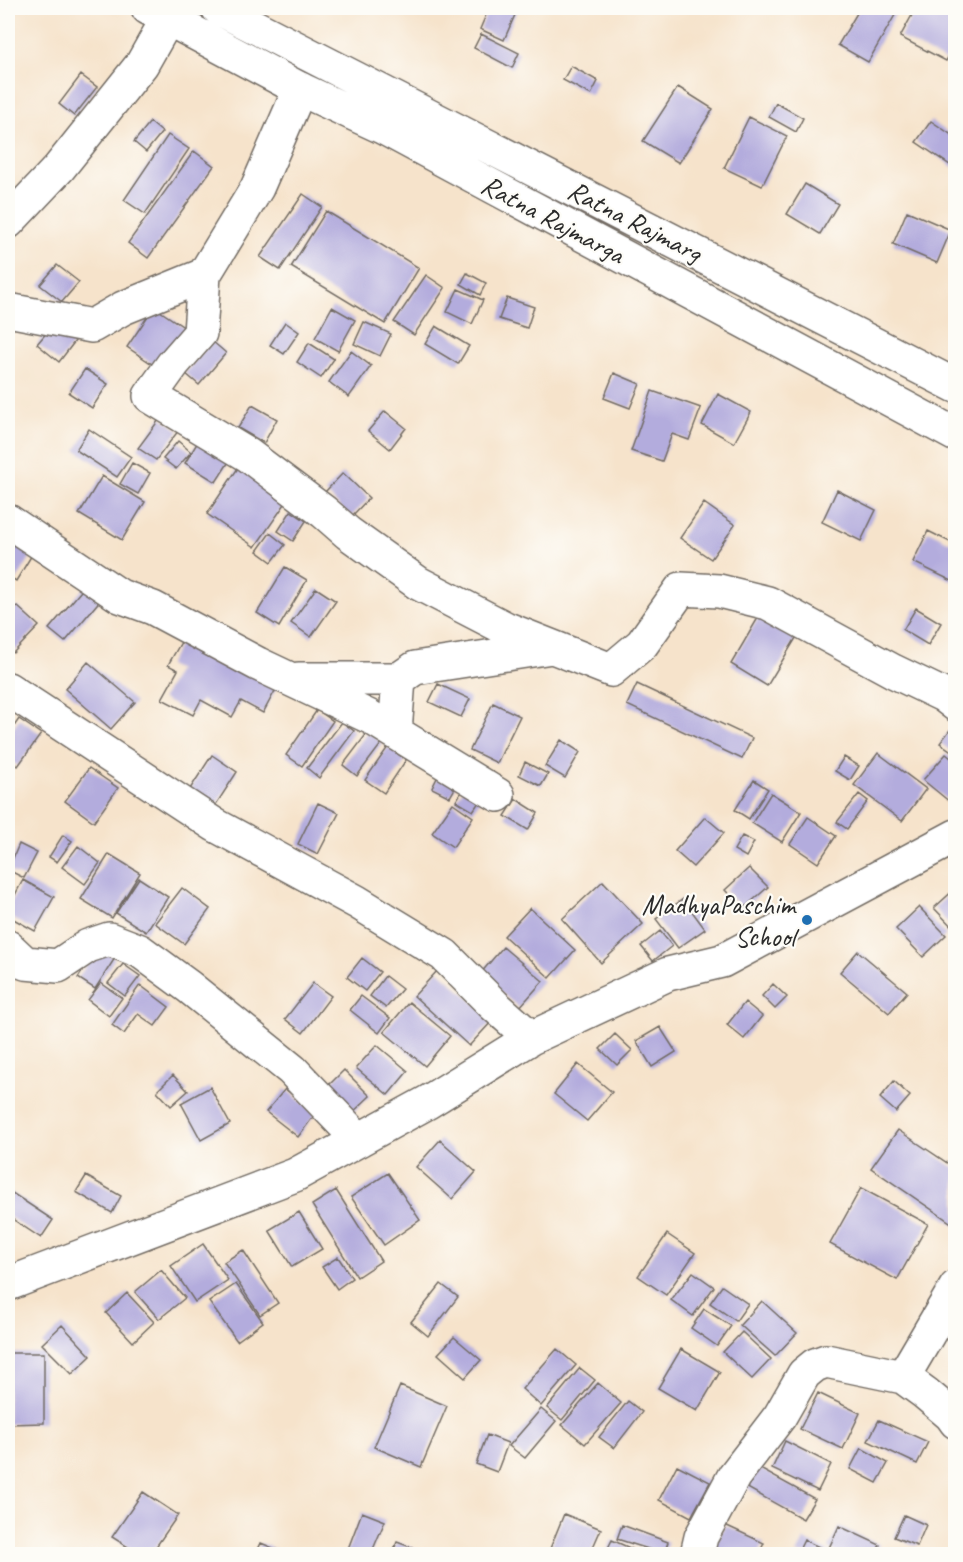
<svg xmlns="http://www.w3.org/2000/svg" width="963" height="1562" font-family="Caveat,sans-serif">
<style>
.building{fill:#b3acdd}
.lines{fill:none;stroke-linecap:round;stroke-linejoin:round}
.minor-casing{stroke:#726b63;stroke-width:36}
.major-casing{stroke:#726b63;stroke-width:36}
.minor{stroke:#fff;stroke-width:33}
.major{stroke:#fff;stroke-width:33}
.poi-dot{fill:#1f6fb2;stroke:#fdfcf7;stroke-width:2}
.labels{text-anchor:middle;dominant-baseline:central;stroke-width:4.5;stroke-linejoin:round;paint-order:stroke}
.street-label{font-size:28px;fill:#2b2b2b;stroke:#fdfcf7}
.poi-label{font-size:28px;fill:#2b2b2b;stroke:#fdfcf7;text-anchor:end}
</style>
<rect width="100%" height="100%" fill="#fdfcf7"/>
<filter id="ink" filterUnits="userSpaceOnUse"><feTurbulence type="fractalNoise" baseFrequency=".0167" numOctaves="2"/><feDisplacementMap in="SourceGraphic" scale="12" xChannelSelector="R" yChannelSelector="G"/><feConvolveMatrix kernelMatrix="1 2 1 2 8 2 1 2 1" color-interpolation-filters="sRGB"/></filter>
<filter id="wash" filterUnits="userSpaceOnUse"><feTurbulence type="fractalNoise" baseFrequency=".008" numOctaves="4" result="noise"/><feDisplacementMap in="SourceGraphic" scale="24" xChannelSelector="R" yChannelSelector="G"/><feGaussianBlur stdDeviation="1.35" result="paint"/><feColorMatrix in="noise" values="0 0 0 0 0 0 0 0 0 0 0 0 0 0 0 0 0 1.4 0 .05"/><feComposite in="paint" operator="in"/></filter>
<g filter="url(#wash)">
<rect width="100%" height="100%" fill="#f6e3cb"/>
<g id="blocks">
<path class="building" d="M468,8H518L504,40L480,29L486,15Z
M860,8H899L868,62L838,45Z
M916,8H956V43L946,61L900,37Z
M481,34L519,53L512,68L474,48Z
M571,66L598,81L591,95L563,80Z
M81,75L97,87L74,116L59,104Z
M678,87L713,109L679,163L643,141Z
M776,103L803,118L796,132L769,117Z
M749,117L787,136L762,186L724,168Z
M931,121L956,138V169L916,142Z
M150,122L162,132L146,152L134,142Z
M168,135L189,149L145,214L124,200Z
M194,151L214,166L148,258L128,243Z
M805,184L838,204L820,234L787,214Z
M303,194L322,207L280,270L260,257Z
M326,211L419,268L385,324L291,267Z
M907,211L951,230L937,263L893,244Z
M57,265L79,282L62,302L40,285Z
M467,273L486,283L480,295L461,284Z
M426,275L445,288L414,335L394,322Z
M458,289L483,300L472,324L447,312Z
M507,298L534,307L527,328L499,319Z
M154,307L188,330L161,370L127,347Z
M332,307L355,320L338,351L315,338Z
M285,322L299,332L284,354L270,345Z
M364,322L391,334L380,356L354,344Z
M54,324L75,341L59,362L37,344Z
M436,326L469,346L458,364L425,344Z
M212,341L226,353L199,385L185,373Z
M309,343L334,359L321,378L297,362Z
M351,351L371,366L349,397L329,382Z
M85,369L108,384L92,408L69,393Z
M614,373L640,384L630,408L604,398Z
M652,391L701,408L689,440L672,434L662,461L631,451Z
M718,394L751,412L734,443L702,425Z
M252,405L277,419L264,443L238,428Z
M385,411L406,428L390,449L368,431Z
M161,417L179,430L156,460L138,448Z
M89,429L131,457L117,477L76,450Z
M199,440L230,460L216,482L185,463Z
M178,441L191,452L176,469L163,459Z
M132,463L150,473L138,494L120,484Z
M238,468L287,501L255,547L207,514Z
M343,473L369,498L351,517L325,492Z
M102,476L145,502L122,540L79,514Z
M837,490L876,510L861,541L822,522Z
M704,503L735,525L711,559L680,538Z
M291,511L306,521L293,541L278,531Z
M8,526L38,545L16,581L8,576Z
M928,531L956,545V574L952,581L913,562Z
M270,533L285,545L272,562L257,551Z
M285,567L307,580L279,627L257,613Z
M86,585L102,598L65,642L49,629Z
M316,588L336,601L311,637L291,623Z
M17,606L39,626L13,653L8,648V616Z
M916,608L941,623L928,645L903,630Z
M762,611L799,633L767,686L731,664Z
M184,637L277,687L263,713L241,701L232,717L201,700L193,715L162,699L178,670L168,665Z
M88,662L135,702L111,729L65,689Z
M438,684L470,699L461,717L429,702Z
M637,684L752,738L742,759L627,705Z
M493,703L520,716L497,763L470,750Z
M317,710L333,721L302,766L286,755Z
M19,719L41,734L18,766L8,759V735Z
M342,722L354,731L319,778L307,768Z
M956,722V754L940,743Z
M368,732L382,743L357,776L343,765Z
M561,740L580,752L565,778L545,766Z
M388,747L406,760L384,793L365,780Z
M878,753L926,789L902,821L854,785Z
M946,754L956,762V807L923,780Z
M212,755L237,772L215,806L190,789Z
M844,757L859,766L850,780L835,771Z
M525,762L548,774L541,786L519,775Z
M89,768L118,788L94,822L65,801Z
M440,772L459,781L450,797L432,788Z
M754,780L768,789L749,819L735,810Z
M465,786L483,796L473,811L456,801Z
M771,793L801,812L782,842L752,823Z
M859,794L868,801L847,829L837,822Z
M516,799L538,813L528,830L505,816Z
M318,803L339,813L318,854L298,844Z
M453,803L473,817L453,847L432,833Z
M705,817L724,833L693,867L675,851Z
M808,817L836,836L818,863L790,844Z
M63,835L72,841L57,862L49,857Z
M742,836L754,842L746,857L734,850Z
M19,844L37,853L24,878L8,870Z
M78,846L100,863L85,884L62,867Z
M109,854L140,873L112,918L81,899Z
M749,868L768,887L743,909L725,890Z
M139,878L168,897L146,932L116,913Z
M23,880L54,897L35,931L8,916V908Z
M603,881L643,924L601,963L562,919Z
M182,888L210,909L184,944L155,923Z
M956,888V931L934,908Z
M683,899L705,929L678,948L656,919Z
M919,907L946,935L923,957L896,929Z
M530,908L575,950L550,978L504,936Z
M660,931L672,946L653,961L641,946Z
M98,947L115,958L95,989L78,978Z
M503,947L543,981L519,1008L480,974Z
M858,951L907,992L889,1013L840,972Z
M362,958L380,972L365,991L347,977Z
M123,964L140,976L125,996L108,983Z
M438,970L493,1020L469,1046L414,996Z
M385,976L402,989L386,1008L370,996Z
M101,983L122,998L109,1016L88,1000Z
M313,983L331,996L303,1033L285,1019Z
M773,984L787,997L775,1009L762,996Z
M140,985L169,1007L155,1026L138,1014L124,1034L112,1025Z
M361,996L390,1018L379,1033L350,1010Z
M409,1002L450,1036L425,1066L384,1032Z
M745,1002L762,1016L744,1039L727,1025Z
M660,1027L676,1052L652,1067L636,1041Z
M615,1034L632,1050L617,1065L600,1049Z
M377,1045L408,1071L388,1095L356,1068Z
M578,1064L612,1092L587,1121L554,1094Z
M344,1070L370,1096L348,1117L323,1091Z
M173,1075L188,1091L171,1106L157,1091Z
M894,1081L910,1096L896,1112L880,1098Z
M210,1087L230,1124L201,1140L181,1103Z
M285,1089L316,1113L298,1137L266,1112Z
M898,1130L956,1169V1226L871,1168Z
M440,1140L476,1172L452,1199L416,1167Z
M388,1173L420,1220L384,1245L351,1197Z
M86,1176L121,1196L112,1213L76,1192Z
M861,1188L928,1224L897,1280L830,1244Z
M336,1190L381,1261L357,1277L312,1205Z
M9,1191L53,1220L41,1238L8,1216Z
M299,1212L322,1249L292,1267L269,1230Z
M667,1234L695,1253L666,1295L638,1276Z
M203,1244L228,1280L195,1302L171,1266Z
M243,1250L278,1303L260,1315L224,1262Z
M338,1257L352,1278L337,1289L322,1267Z
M161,1270L185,1298L159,1319L135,1292Z
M693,1272L714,1287L693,1316L671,1300Z
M236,1284L263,1322L237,1341L209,1302Z
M441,1284L458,1297L428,1336L411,1322Z
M722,1286L748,1304L736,1321L710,1303Z
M127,1293L154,1322L133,1342L106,1313Z
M762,1301L797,1333L775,1356L740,1325Z
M704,1309L731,1326L717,1346L691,1328Z
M956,1317V1345L945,1339Z
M62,1325L91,1356L72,1374L42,1344Z
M742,1332L771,1359L752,1379L723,1352Z
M454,1337L481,1360L465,1378L438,1354Z
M557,1349L576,1365L541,1406L522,1389Z
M681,1349L720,1372L697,1411L658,1388Z
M8,1353H44V1423L8,1424Z
M580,1368L595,1380L562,1420L547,1408Z
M598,1383L621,1403L585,1444L562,1425Z
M400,1386L447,1406L421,1467L374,1447Z
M818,1393L860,1413L843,1449L800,1429Z
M628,1401L642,1412L614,1448L599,1437Z
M541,1409L556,1421L525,1458L509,1446Z
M879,1420L928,1442L917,1464L868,1441Z
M487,1435L508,1443L497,1472L476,1464Z
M785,1441L831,1464L818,1491L772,1469Z
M861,1448L888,1463L877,1483L850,1469Z
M677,1465L710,1482L691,1517L659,1500Z
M753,1465L815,1499L803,1519L742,1485Z
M143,1492L178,1515L151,1554H139L112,1537Z
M362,1512L385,1521L371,1554H346Z
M564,1514L601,1529L590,1554H558L549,1551Z
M904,1515L926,1525L917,1546L894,1537Z
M622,1525L668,1542L664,1554L617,1539Z
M725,1525L764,1543L759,1554H728L714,1548Z
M839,1526L880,1545L875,1554H842L829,1548Z
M612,1540L643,1554H605Z
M804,1540L834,1554H797Z
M397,1542L421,1551L420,1554H392Z
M261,1543L287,1554H256Z"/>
</g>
</g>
<g filter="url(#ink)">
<use href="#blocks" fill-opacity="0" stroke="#726b63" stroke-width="1.5"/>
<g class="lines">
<g class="minor-casing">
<path id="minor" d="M8,222L59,168L142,64L168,18
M204,275L200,333L173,364L150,396L248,455L324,512L348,533L418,583L505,628L611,670L642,644L681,589L719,591L768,603L893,671L943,695L956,705
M8,310L92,326L123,308L204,275L257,188L300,89
M8,521L120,596L153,608L258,664L370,717L498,795
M299,679H399
M8,689L215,825L357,902L444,955L494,1005L531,1038
M395,732L399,679L415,668L552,647
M8,947L25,963L58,966L88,946L109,939L140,951L189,987L292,1070L359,1140
M8,1284L295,1175L428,1102L531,1038L668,974L722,961L956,836
M903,1377L956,1287
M697,1554L701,1537L734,1476L780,1416L804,1374L815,1365L826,1361L903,1377L925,1393L951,1415L956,1422"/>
</g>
<g class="major-casing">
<path id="major" d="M148,8L300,89L382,127L956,435
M218,8L956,386"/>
</g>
<use href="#minor" class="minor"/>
<use href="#major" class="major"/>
</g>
</g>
<circle class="poi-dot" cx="807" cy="920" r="6"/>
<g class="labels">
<g class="street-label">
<text transform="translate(553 219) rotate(28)">Ratna Rajmarga</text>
<text transform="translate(635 221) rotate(27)">Ratna Rajmarg</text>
</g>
<g class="poi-label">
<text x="795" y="904">MadhyaPaschim<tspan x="795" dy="32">School</tspan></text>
</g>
</g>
<rect width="963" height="1562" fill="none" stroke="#fdfcf7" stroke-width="30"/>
</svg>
